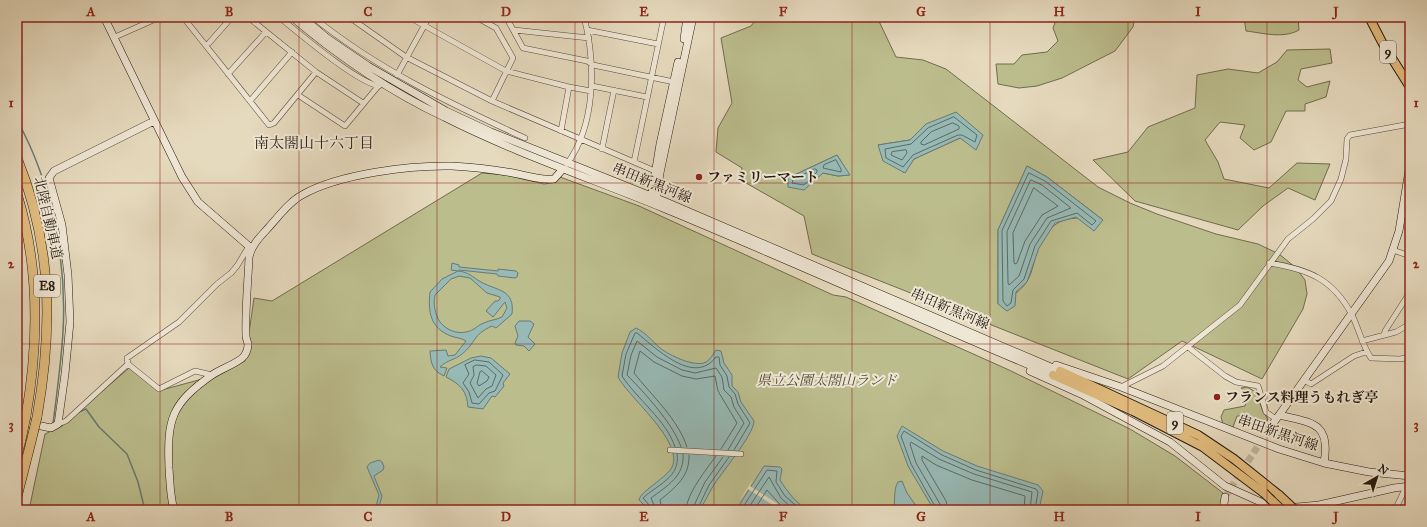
<svg xmlns="http://www.w3.org/2000/svg" width="1427" height="527" font-family="'IM FELL Great Primer','Noto Serif JP',serif">
<style>
.green{fill:#bcbd8d;stroke:#706c4e;fill-rule:evenodd}
.water{fill:#97bab6;stroke:#697a73;fill-rule:evenodd}
.pier{fill:#e6dabe}
.lines{fill:none;stroke-linecap:round;stroke-linejoin:round}
.shore{stroke:#5e6a62;stroke-width:1}
.stream{stroke:#697a73;stroke-width:1.5}
.secondary-tunnel{stroke:#bfb49b;stroke-width:7;stroke-dasharray:7 3.5;stroke-linecap:butt}
.street-casing{stroke:#554a3a;stroke-width:6}
.secondary-casing{stroke:#251a0e;stroke-width:8}
.primary-casing{stroke:#251a0e;stroke-width:10}
.highway-casing{stroke:#251a0e;stroke-width:10}
.street{stroke:#efe7d5;stroke-width:5}
.secondary{stroke:#efe7d5;stroke-width:7}
.primary{stroke:#e3bd7f;stroke-width:8}
.highway{stroke:#e3bd7f;stroke-width:9}
.primary-bridge-casing{stroke:#251a0e;stroke-width:10;stroke-linecap:butt}
.highway-bridge-casing{stroke:#251a0e;stroke-width:10;stroke-linecap:butt}
.primary-bridge{stroke:#e3bd7f;stroke-width:8}
.highway-bridge{stroke:#e3bd7f;stroke-width:9}
.grid{fill:none;stroke:#8f2418;stroke-width:1;stroke-opacity:0.55}
.poi-dot{fill:#8f2418;stroke:#efe7d5;stroke-width:1.5}
.labels{text-anchor:middle;dominant-baseline:central;stroke-width:4;stroke-linejoin:round;paint-order:stroke}
.shield{fill:#efe7d5;stroke:#62584a;stroke-width:1}
.shield-label{font-size:13px;font-weight:bold;fill:#251a0e}
.poi-label{font-size:14px;font-weight:bold;fill:#251a0e;stroke:#efe7d5;text-anchor:start}
.street-label{font-size:14px;fill:#251a0e;stroke:#efe7d5}
.park-label{font-size:14px;font-style:italic;fill:#524b34;stroke:#efe7d5}
.neighbourhood-label{font-size:15px;fill:#251a0e;stroke:#efe7d5}
.neatline{fill:none;stroke:#8f2418;stroke-width:1.5}
.grid-label{font-size:13px;text-anchor:middle;font-weight:bold;fill:#8f2418}
</style>
<rect width="100%" height="100%" fill="#e6dabe"/>
<filter id="stains"><feTurbulence type="fractalNoise" baseFrequency=".005" numOctaves="4"/><feColorMatrix values="0 0 0 0 .2 0 0 0 0 .09 0 0 0 0 .02 0 0 0 .5 -.17"/></filter>
<radialGradient id="worn" r=".72"><stop offset=".6" stop-color="#630" stop-opacity="0"/><stop offset="1" stop-color="#630" stop-opacity=".3"/></radialGradient>
<path class="green" d="M758,17H877L896,57L923,60L946,69L1098,187L1130,203L1157,214L1216,234L1258,244L1279,254L1295,267L1305,280L1307,294L1303,309L1262,379L1182,341L1128,379L812,254L804,216L739,179L742,168L716,152L718,128L732,103L721,38L751,26ZM983,135L960,138L914,159L904,173L878,145L910,140ZM837,155L849,175L838,176L823,173L788,178ZM1027,166L1047,177L1103,220C1070,216 1053,215 1038,249C1034,259 1033,272 1027,281C1022,291 1008,298 998,304V230Z
M1057,17H1135L1133,27L1115,51L1062,78L1037,86L1019,88L998,84L996,64H1014L1022,55L1047,52L1058,41L1053,28Z
M1244,17H1298L1299,30C1283,39 1263,33 1246,31Z
M1330,49L1332,63L1301,69L1298,80L1307,87L1330,81L1326,97L1305,104V111H1286L1271,142L1254,150L1240,138L1245,125L1220,122L1205,140L1218,162L1224,179L1269,188L1297,163L1330,164L1315,200L1288,188L1263,206L1238,230L1135,201L1093,160L1128,152L1148,127L1195,108L1197,75L1228,69L1258,73L1277,62L1287,50Z
M482,173L506,175L544,184L556,182L560,177L639,206L833,295L846,297L1009,370L1130,429L1175,456L1223,493L1221,510H29L45,434L62,426L129,368L158,391L206,378L212,379L245,361L254,298L272,301Z
M1247,387L1256,392L1263,412L1268,419L1264,428H1253L1244,425L1243,416H1237L1233,427L1223,424L1221,417L1224,410L1245,406L1247,400L1250,396L1241,388Z"/>
<path class="water" d="M956,112L983,135L976,150L960,138L914,159L905,173L883,161L878,145L910,140L926,124Z
M837,155L850,175L838,176L823,173L804,190L788,187V178Z
M1027,166L1047,177L1103,220L1094,231L1076,217L1055,223L1039,248L1027,282L1016,292L1015,306L1007,311L998,304V230Z
M452,263L459,265V267L498,271V269L516,271L518,273L517,277L515,278L498,276L497,274L459,270L458,271L451,270Z
M458,271C469,272 472,277 481,282C497,291 515,289 512,314L496,328L492,326C472,335 476,343 462,354C455,360 447,360 440,367L447,368L444,376C432,370 431,364 430,351L446,350L448,356L455,355L466,341C462,338 456,338 451,336C430,328 428,312 430,292L442,279ZM459,276L470,278L487,293L500,297V299L498,301H495L486,311L493,317L505,302L507,308L502,317C496,320 490,320 484,323C480,324 477,327 474,329C462,336 448,332 440,322C435,315 433,303 435,295L451,279Z
M519,321H530L534,324L528,337L535,344L529,351L524,346L516,345L515,343L518,336L515,326Z
M636,328C646,333 652,341 660,348C669,355 695,368 706,362C710,360 713,354 716,350L721,351L724,363L732,375V386L738,392L741,402L754,421C754,435 720,474 712,488C708,495 704,503 700,510H649L639,500C640,492 664,479 671,469C687,444 629,398 618,377L622,353L630,332Z
M481,356L491,358L510,374L503,383L504,386L495,397L492,396L483,409L468,407C467,391 460,384 446,377L449,369L471,358Z
M902,426L943,451L977,466L1038,485L1043,491L1039,510H934L908,466L897,436Z
M379,460L382,462L384,467L383,470L374,476L382,496L378,510H375L379,495L367,467L370,463Z
M764,466L780,467L782,469L780,480C787,491 797,505 809,510H736Z
M902,481L907,493L919,510H893C896,501 893,489 898,482Z"/>
<path class="pier" d="M753,479L750,486L778,504L776,507L748,489L739,501Z"/>
<g class="lines">
<path class="shore" d="M954,117L977,135L975,142L962,135H958L913,155L903,167L886,158L885,149L911,144L928,128Z
M953,123L959,126V129L924,145L921,144V142L931,132Z
M906,150L907,153L902,160L891,155L892,152Z
M836,160L841,169V172L823,168L824,165Z
M815,169L817,170V172L804,185L792,183L793,180Z
M1029,173L1045,181L1096,221L1092,225L1077,213L1051,221L1035,246L1024,279L1013,290L1011,303L1007,306L1003,301L1002,231Z
M1031,180L1042,185L1071,208L1047,218L1030,244L1019,276L1009,285L1008,283L1007,232Z
M1034,188L1058,206L1042,215L1025,241L1017,263L1015,264L1014,263L1013,233Z
M475,360L489,362L503,375L495,391L489,393L479,404L472,403L469,392L463,383L469,374L465,365Z
M477,365L486,366L496,375L492,386L486,389L478,398L470,383L474,375L473,367Z
M482,371L489,377L487,381L479,386L477,383L480,372Z
M675,447C667,421 637,399 622,376L626,354L635,333H637C657,349 694,386 716,357H719L720,365L727,376L729,387L735,394L738,404L750,423L734,450
M681,447C674,425 644,392 627,375L631,355L637,341L657,357L682,370L695,373L716,368L722,377L724,390L731,397L734,407L744,423L728,450
M687,447C678,419 652,396 634,373L640,351L654,362L682,376L696,379L715,376L718,391L737,423L721,449
M651,510L650,506L643,498C657,485 681,477 677,454
M656,510L651,498C667,486 685,476 683,454
M662,510L660,500C676,487 690,476 689,455
M686,510C687,493 706,470 716,456
M692,510L705,482L723,457
M697,510L709,485L729,457
M741,510L767,470L777,471L776,482L785,496L801,510
M747,510L769,477L781,498L794,510
M754,510L767,490L785,510
M937,510L911,464L901,436L904,431L942,455L976,470L1036,489L1038,492L1035,510
M942,510L940,504L916,463L910,444L911,442L939,459L974,474L1032,492L1030,510
M948,510L946,501L922,460V456L936,465L972,480L1025,496L1024,510"/>
<path class="stream" d="M17,120C52,183 67,261 63,332C61,363 57,393 53,424
M79,412L86,409L99,427L127,454L138,482L145,510"/>
<path class="secondary-tunnel" d="M1225,497L1267,432"/>
<g class="street-casing">
<path id="street" d="M183,17L269,125L274,123L316,72
M248,17L316,72L363,103
M279,17C299,33 356,82 379,86
M313,17C377,69 451,104 525,138
M349,17L406,57L492,101L513,58L496,28L476,17
M409,17L506,71L569,87L561,131
M506,17L523,48L587,61L593,65L674,82
M514,30L589,38
M587,30L658,44
M115,37L160,17
M206,45L209,43L232,17
M228,74L266,32
M397,75L429,17
M592,86L647,97
M569,87L591,91
M298,95L345,126L380,84
M250,101L292,52
M492,101L655,171
M602,149L614,90
M634,162L664,17
M567,164C596,124 596,63 584,17
M1393,250L1410,256
M1269,263C1308,269 1333,279 1352,315C1359,329 1362,345 1371,358L1400,359L1410,357
M1384,335L1385,331L1410,292
M1362,341L1396,332L1410,324
M1188,347L1225,376L1236,382L1258,386L1266,412L1276,419
M128,364L159,389L195,371L212,375
M1304,380L1311,384L1354,356L1366,352
M1121,387L1163,366L1240,305L1288,239L1313,219L1331,201L1341,179L1346,159L1347,139L1350,135L1410,124
M58,424L66,421L128,364L127,358L179,322L217,284L231,273L237,266L249,246
M670,450L741,454
M1395,510L1406,487"/>
</g>
<g class="secondary-casing">
<path id="secondary" d="M104,17L182,177L198,202L251,248
M292,17C338,56 389,91 444,117C515,153 590,178 663,208C794,262 923,321 1053,375
M302,17L327,38L368,66L446,111L491,132L666,202L1060,371
M684,39L687,17
M651,199L660,144L678,62
M656,201L660,173L693,17
M1056,365L1121,387L1279,449L1324,463L1369,472L1410,476
M1030,371L1081,394L1170,442L1225,486L1263,503L1286,508L1319,505L1394,488L1410,486
M1279,415C1312,423 1331,422 1324,463
M17,421L51,428L58,424L65,374L70,322L68,275L62,225L49,178L54,171L154,121
M1267,432L1389,261L1399,231L1410,164
M174,510C170,496 170,482 169,468C167,419 171,404 212,375C220,369 239,363 244,356C246,354 248,348 248,345C248,342 246,339 246,336C245,310 248,283 249,257C252,244 261,236 269,227C279,216 289,202 302,195C338,174 411,165 452,166C470,167 489,169 507,172C523,174 538,181 554,179L562,170
M1223,510L1225,497"/>
</g>
<g class="primary-casing">
<path id="primary" d="M1369,17L1383,44L1410,87
M1060,371L1198,435L1234,459L1279,495
M1053,375L1133,411L1203,447L1264,493"/>
</g>
<g class="highway-casing">
<path id="highway" d="M17,158C52,244 53,327 37,417
M17,194C40,267 39,341 26,416
M17,455L21,440
M17,497L31,442"/>
</g>
<use href="#street" class="street"/>
<use href="#secondary" class="secondary"/>
<use href="#primary" class="primary"/>
<use href="#highway" class="highway"/>
<g class="primary-bridge-casing">
<path id="primary-bridge" d="M1264,493L1282,510
M1279,495L1295,510"/>
</g>
<g class="highway-bridge-casing">
<path id="highway-bridge" d="M21,440L26,416
M31,442L37,417"/>
</g>
<use href="#primary-bridge" class="primary-bridge"/>
<use href="#highway-bridge" class="highway-bridge"/>
</g>
<path class="grid" d="M160,17V510M299,17V510M437,17V510M575,17V510M714,17V510M852,17V510M990,17V510M1128,17V510M1267,17V510M17,183H1410M17,344H1410"/>
<g class="poi-dot">
<circle cx="699" cy="177" r="4"/>
<circle cx="1217" cy="397" r="4"/>
</g>
<g class="labels">
<g class="shield">
<rect x="1380" y="41" width="16" height="22" rx="3"/>
<rect x="34" y="275" width="26" height="22" rx="3"/>
<rect x="1167" y="412" width="16" height="22" rx="3"/>
</g>
<g class="shield-label">
<text x="1388" y="52">9</text>
<text x="47" y="286">E8</text>
<text x="1175" y="423">9</text>
</g>
<g class="poi-label">
<text x="707" y="177">ファミリーマート</text>
<text x="1225" y="397">フランス料理うもれぎ亭</text>
</g>
<g class="street-label">
<text transform="translate(652 183) rotate(22)">串田新黒河線</text>
<text transform="translate(48 218) rotate(77)">北陸自動車道</text>
<text transform="translate(950 309) rotate(23)">串田新黒河線</text>
<text transform="translate(1278 433) rotate(19)">串田新黒河線</text>
</g>
<g class="park-label">
<text x="827" y="380">県立公園太閤山ランド</text>
</g>
<g class="neighbourhood-label">
<text x="314" y="143">南太閤山十六丁目</text>
</g>
</g>
<rect width="1427" height="527" fill="none" stroke="#e6dabe" stroke-width="44"/>
<g transform="translate(1377 477) rotate(39)" stroke="#efe7d5" stroke-width="3" paint-order="stroke">
<path d="M0-3L7 15L0 10L-7 15Z" fill="#251a0e"/>
<text y="-6" font-size="11" font-weight="bold" text-anchor="middle" fill="#251a0e">N</text>
</g>
<rect x="22" y="22" width="1383" height="483" class="neatline"/>
<g class="grid-label">
<text x="91" y="16">A</text>
<text x="229" y="16">B</text>
<text x="368" y="16">C</text>
<text x="506" y="16">D</text>
<text x="644" y="16">E</text>
<text x="783" y="16">F</text>
<text x="921" y="16">G</text>
<text x="1059" y="16">H</text>
<text x="1198" y="16">I</text>
<text x="1336" y="16">J</text>
<text x="11" y="107">1</text>
<text x="1416" y="107">1</text>
<text x="11" y="268">2</text>
<text x="1416" y="268">2</text>
<text x="11" y="429">3</text>
<text x="1416" y="429">3</text>
<text x="91" y="521">A</text>
<text x="229" y="521">B</text>
<text x="368" y="521">C</text>
<text x="506" y="521">D</text>
<text x="644" y="521">E</text>
<text x="783" y="521">F</text>
<text x="921" y="521">G</text>
<text x="1059" y="521">H</text>
<text x="1198" y="521">I</text>
<text x="1336" y="521">J</text>
</g>
<rect width="100%" height="100%" filter="url(#stains)"/>
<rect width="100%" height="100%" fill="url(#worn)"/>
</svg>
